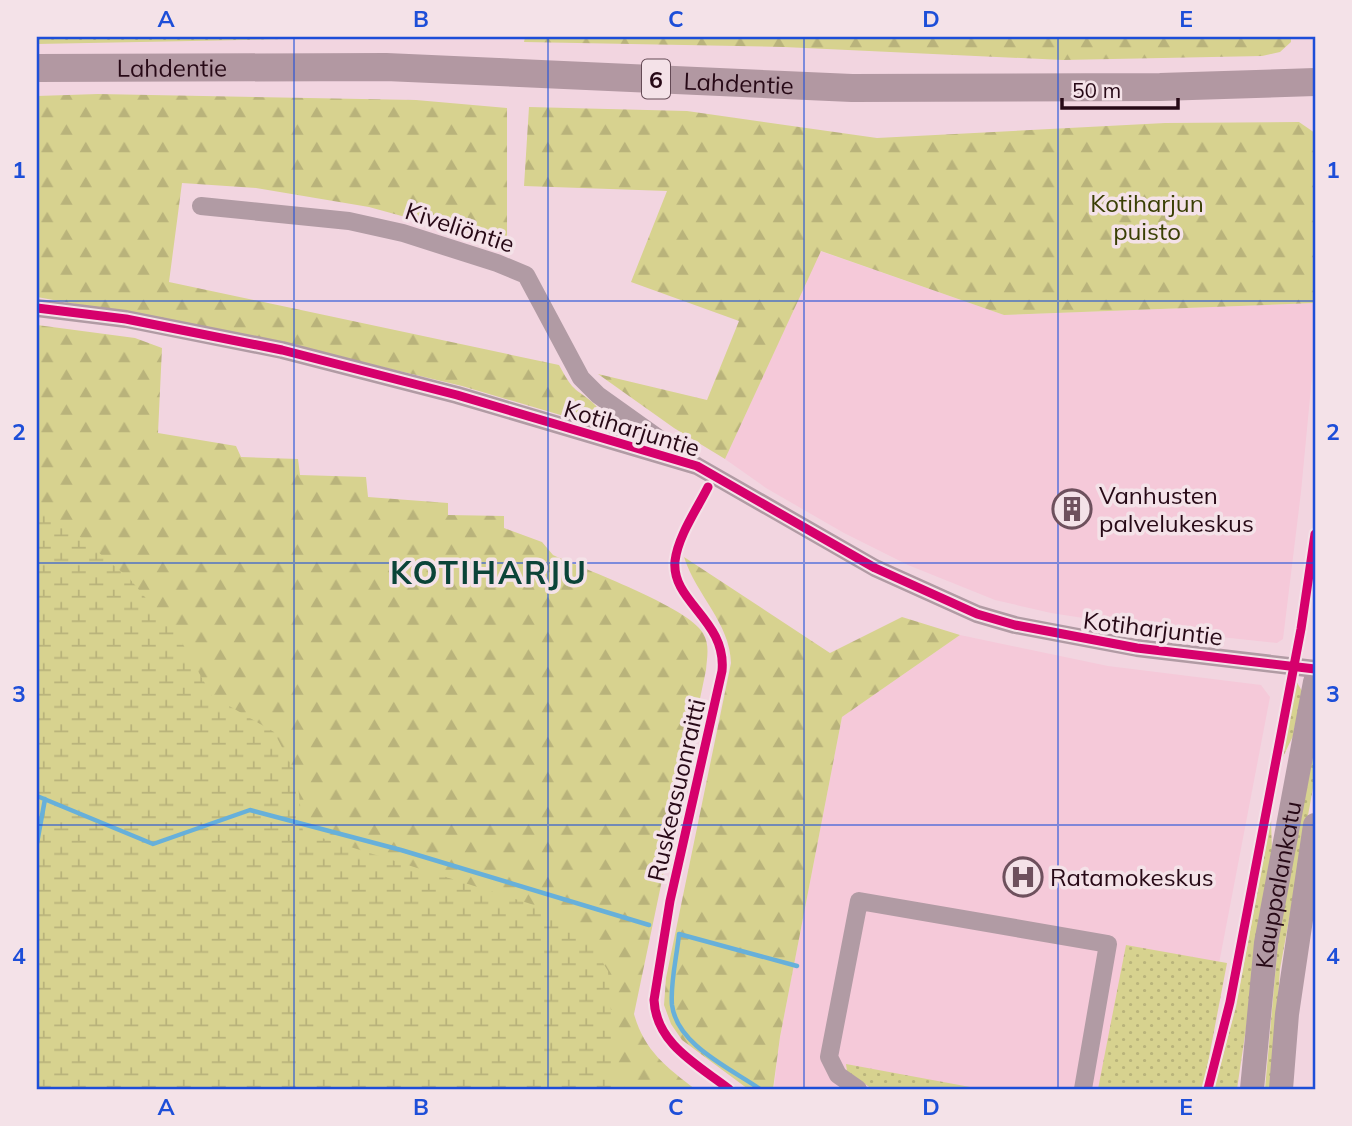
<svg xmlns="http://www.w3.org/2000/svg" width="1352" height="1126" font-family="Mulish,sans-serif">
<style>
.built{fill:#f5c9d9}
.grass{fill:url(#grass-dots)}
.forest{fill:url(#forest-firs)}
.wetland{fill:url(#wetland-marsh)}
.lines{fill:none;stroke-linecap:round;stroke-linejoin:round}
.stream{stroke:#67b0da;stroke-width:4.5}
.minor{stroke:#b19ba4;stroke-width:18}
.secondary{stroke:#b199a3;stroke-width:24}
.trunk{stroke:#b298a2;stroke-width:28}
.cycleway-casing{stroke:#f4e2e8;stroke-width:13}
.cycleway{stroke:#d6006c;stroke-width:9}
.grid{fill:none;stroke:#1d4ed8;stroke-width:2;stroke-opacity:0.55}
.labels{text-anchor:middle;dominant-baseline:central;stroke-width:7;stroke-linejoin:round;paint-order:stroke}
.shield{fill:#f4e2e8;stroke:#644a55;stroke-width:2}
.shield-label{font-size:23px;font-weight:bold;fill:#270916}
.street-label{font-size:24px;fill:#270916;stroke:#f4e2e8}
.park-label{font-size:24px;fill:#3a3f04;stroke:#f4e2e8}
.poi-label{font-size:24px;fill:#270916;stroke:#f4e2e8;text-anchor:start}
.district-label{font-size:32px;font-weight:bold;letter-spacing:2px;fill:#0b4438;stroke:#f4e2e8}
.neatline{fill:none;stroke:#1d4ed8;stroke-width:2.5}
.grid-label{font-size:23px;text-anchor:middle;font-weight:bold;fill:#1d4ed8}
</style>
<defs>
<pattern id="grass-dots" width="8" height="8" patternUnits="userSpaceOnUse" patternTransform="scale(1.75)"><rect width="8" height="8" fill="#d7d28f"/><path d="M2 2h.1M6 6h.1" fill="none" stroke="#b9b37b" stroke-width="1.8" stroke-linecap="round"/></pattern>
<pattern id="forest-firs" width="22" height="20" patternUnits="userSpaceOnUse" patternTransform="scale(1.75)"><rect width="22" height="20" fill="#d7d28f"/><path d="M5 1l3.5 6h-7zM16 11l3.5 6h-7z" fill="#b9b37b"/></pattern>
<pattern id="wetland-marsh" width="20" height="14" patternUnits="userSpaceOnUse" patternTransform="scale(1.75)"><rect width="20" height="14" fill="#d7d28f"/><path d="M1 5h8M5 5V1M11 12h8M15 12V8" fill="none" stroke="#b9b37b"/></pattern>
</defs>
<rect width="100%" height="100%" fill="#f2d5e0"/>
<path class="built" d="M820,251L1004,315L1315,303V345L1301,492L1283,639L1277,643L1174,632L1051,613L995,600L908,565L844,533L766,488L725,459Z
M960,635L1108,666L1261,685L1270,697L1195,1089L774,1087L780,1037L842,717Z"/>
<path class="grass" d="M37,37H390L37,44Z
M1296,681L1302,691L1293,736L1282,759Z
M1315,728V777L1280,969L1272,1089H1265L1278,942Z
M1271,819L1272,853L1237,1089H1214L1236,1007Z
M1126,945L1227,963L1203,1089H1098Z
M846,1064L981,1089H872L847,1071Z"/>
<path class="forest" d="M525,37H1291V42L1280,52L1262,56L1063,60L784,47L524,42Z
M98,94L416,100L507,108V245L369,207L256,188L182,183L169,282L559,365C563,372 567,380 572,386C582,397 604,404 600,421L591,424L462,386L265,339L37,297V96Z
M529,107L687,111L877,138L1165,123L1299,122L1315,133V303L1004,315L821,251L725,459L674,428L598,374L707,400L739,321L631,282L667,191L524,186Z
M37,325L135,338L162,348L158,433L236,446L241,457L298,459L300,475L366,477L368,497L448,503V515L504,516V528L542,542L553,555C584,569 688,607 703,633C710,645 707,657 706,670L634,1014C644,1050 666,1067 695,1089H37Z
M684,557L830,653L902,617L960,635L842,717L780,1037L773,1089H748L682,1040L671,1024L664,1005L666,978L731,663C730,623 696,595 684,557Z"/>
<path class="wetland" d="M37,501L129,578L180,639L212,696L274,732L297,776L303,832L550,910L588,939L608,971L614,1051L612,1089H37Z"/>
<g class="lines">
<path class="stream" d="M37,796L153,844L250,810L401,850L649,925
M37,843L45,799
M760,1089C730,1068 677,1045 672,1005C670,983 677,956 679,934L797,966"/>
<path class="minor" d="M201,206L349,221L403,233L497,263L526,275L581,378L598,395L692,462
M37,308L126,319L282,350L457,395L697,466L875,568L977,614L1015,625L1137,648L1315,669
M858,1089L838,1075L829,1057L859,901L1108,944L1083,1089"/>
<g class="secondary">
<path id="s1" d="M1252,1089L1266,943L1315,682"/>
<path d="M1281,1089L1287,1014L1315,825"/>
</g>
<path class="trunk" id="s2" d="M37,68L386,67L852,88L1160,87L1315,82"/>
<g class="cycleway-casing">
<path id="cycleway" d="M37,308L126,319L282,350L457,395L697,466L875,568L977,614L1015,625L1137,648L1315,669
M708,487C697,509 678,536 675,561C671,602 727,620 722,671L670,901L654,1000C656,1044 698,1065 729,1089
M1208,1089L1230,1002L1301,629L1315,534"/>
</g>
<use href="#cycleway" class="cycleway"/>
</g>
<path class="grid" d="M294,37V1089M548,37V1089M804,37V1089M1058,37V1089M37,301H1315M37,563H1315M37,825H1315"/>
<defs>
<g id="building-ring" transform="scale(2.0125)"><circle r="9.5" fill="#f4e2e8" stroke="#6e505d" stroke-width="1.5"/><path d="M-4-6H4V6H1V3H-1V6H-4ZM-2.5-4.3h1.7v1.8h-1.7ZM.8-4.3h1.7v1.8H.8ZM-2.5-1h1.7V.8h-1.7ZM.8-1h1.7V.8H.8Z" fill="#6e505d"/></g>
<g id="hospital-ring" transform="scale(2.0125)"><circle r="9.5" fill="#f4e2e8" stroke="#6e505d" stroke-width="1.5"/><path d="M-5-5h3v3.5h4V-5h3V5h-3V1.5h-4V5h-3Z" fill="#6e505d"/></g>
</defs>
<g fill-rule="evenodd">
<use href="#building-ring" x="1072" y="509"/>
<use href="#hospital-ring" x="1023" y="877"/>
</g>
<g class="labels">
<rect class="shield" x="642" y="59.5" width="28" height="39" rx="5"/>
<g class="shield-label">
<text x="656" y="79">6</text>
</g>
<g class="street-label">
<text stroke="none"><textPath href="#s2" startOffset="135">Lahdentie</textPath></text>
<text stroke="none"><textPath href="#s2" startOffset="702">Lahdentie</textPath></text>
<text transform="translate(460 227) rotate(18)">Kiveliöntie</text>
<text transform="translate(632 428) rotate(17)">Kotiharjuntie</text>
<text transform="translate(1153 628) rotate(7)">Kotiharjuntie</text>
<text transform="translate(676 790) rotate(-77)">Ruskeasuonraitti</text>
<text stroke="none"><textPath href="#s1" startOffset="206">Kauppalankatu</textPath></text>
</g>
<g class="park-label">
<text x="1147" y="203">Kotiharjun<tspan x="1147" dy="28">puisto</tspan></text>
</g>
<g class="poi-label">
<text x="1099" y="495">Vanhusten<tspan x="1099" dy="28">palvelukeskus</tspan></text>
<text x="1050" y="877">Ratamokeskus</text>
</g>
<g class="district-label">
<text x="489" y="572">KOTIHARJU</text>
</g>
</g>
<rect width="1352" height="1126" fill="none" stroke="#f4e2e8" stroke-width="77"/>
<path d="M1062 98v10h116v-10" fill="none" stroke="#270916" stroke-width="3.5"/>
<text x="1072" y="98" font-size="21" fill="#270916" stroke="#f4e2e8" stroke-width="5" paint-order="stroke">50 m</text>
<rect x="38" y="38" width="1276" height="1050" class="neatline"/>
<g class="grid-label">
<text x="166" y="27">A</text>
<text x="421" y="27">B</text>
<text x="676" y="27">C</text>
<text x="931" y="27">D</text>
<text x="1186" y="27">E</text>
<text x="19" y="178">1</text>
<text x="1333" y="178">1</text>
<text x="19" y="440">2</text>
<text x="1333" y="440">2</text>
<text x="19" y="702">3</text>
<text x="1333" y="702">3</text>
<text x="19" y="964">4</text>
<text x="1333" y="964">4</text>
<text x="166" y="1115">A</text>
<text x="421" y="1115">B</text>
<text x="676" y="1115">C</text>
<text x="931" y="1115">D</text>
<text x="1186" y="1115">E</text>
</g>
</svg>
